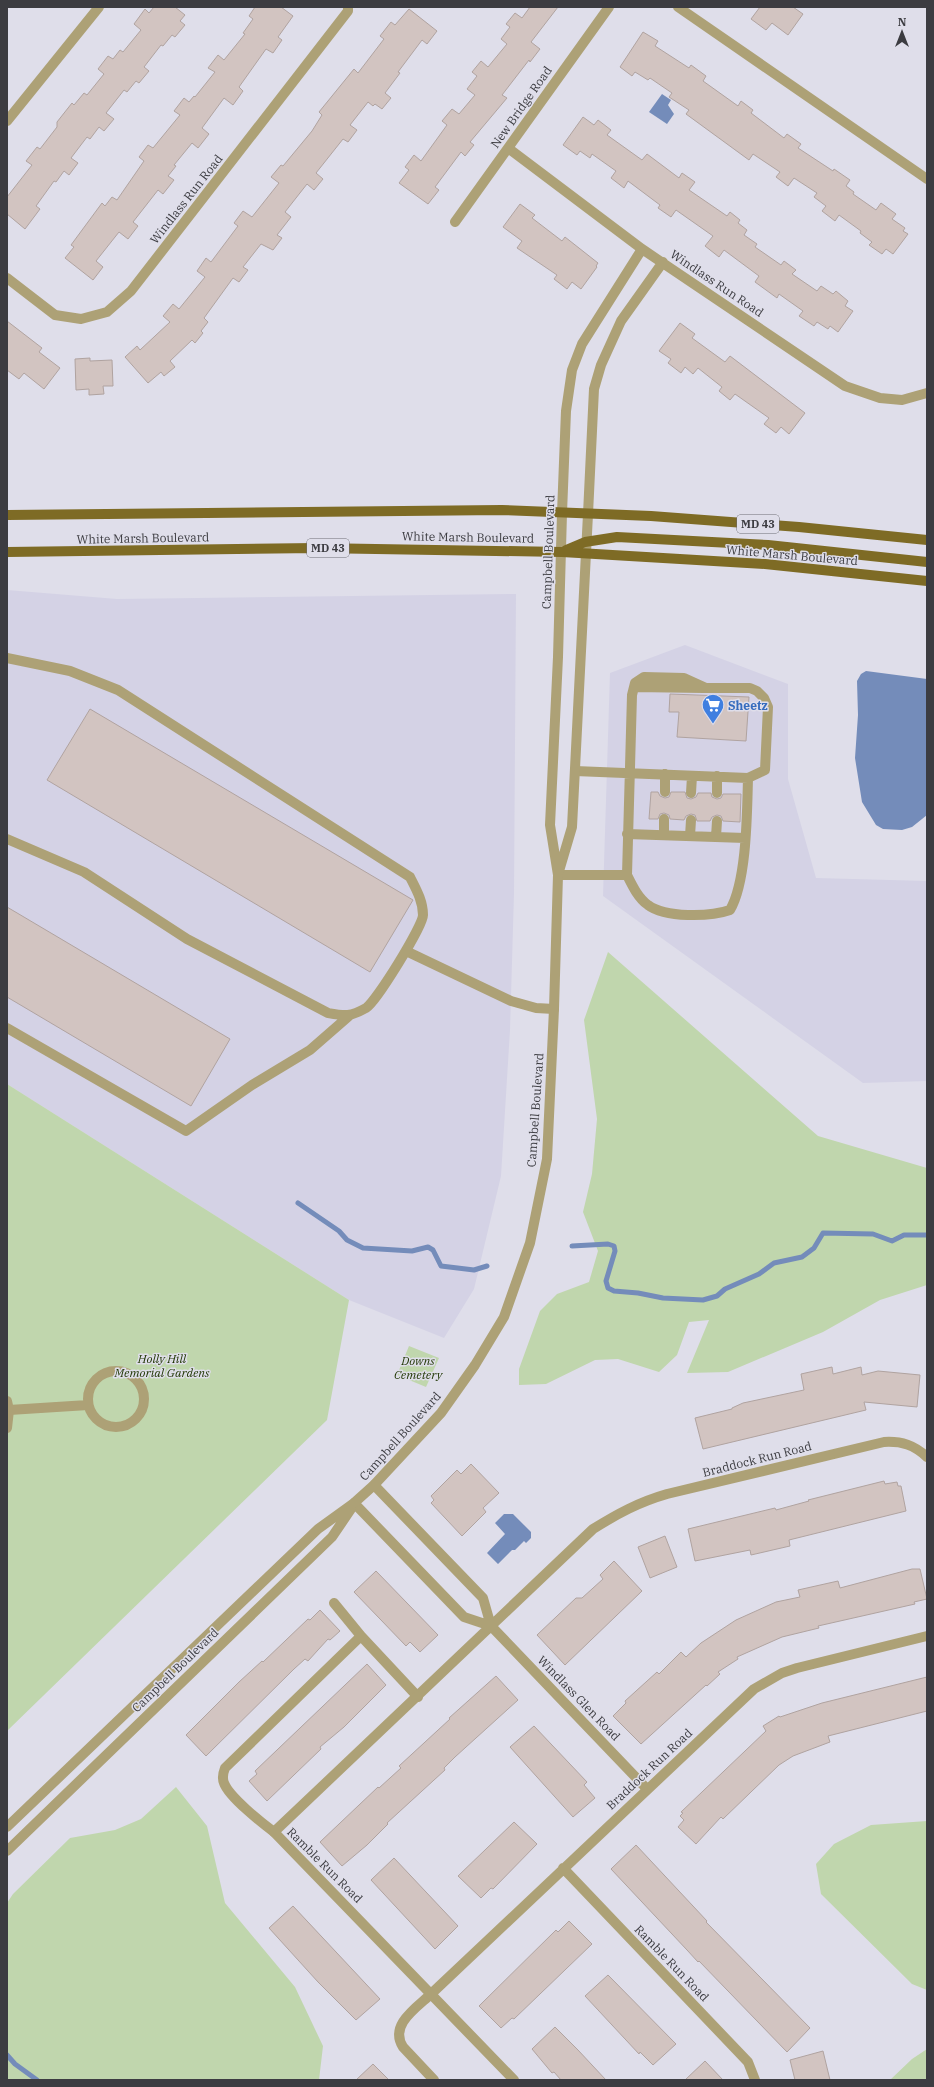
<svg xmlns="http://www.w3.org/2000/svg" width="934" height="2087" font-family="'IBM Plex Serif',serif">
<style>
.built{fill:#d4d2e5}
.green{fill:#c0d6ad}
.water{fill:#748cba}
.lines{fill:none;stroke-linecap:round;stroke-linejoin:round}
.stream{stroke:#748cba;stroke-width:5}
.building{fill:#d2c4c1;stroke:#b0a3a0}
.service{stroke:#ada176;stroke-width:10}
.minor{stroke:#ada176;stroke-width:10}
.tertiary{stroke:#ada176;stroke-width:10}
.primary{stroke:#7e6b25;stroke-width:10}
.labels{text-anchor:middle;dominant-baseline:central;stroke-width:3;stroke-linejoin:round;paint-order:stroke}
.shield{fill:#dfdeea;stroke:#6d6d74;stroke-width:1}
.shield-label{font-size:11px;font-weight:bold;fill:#3c3c41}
.street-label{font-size:12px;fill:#3c3c41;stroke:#dfdeea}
.shop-label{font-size:12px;font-weight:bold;fill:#366cbe;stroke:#dfdeea;text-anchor:start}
.park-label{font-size:12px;font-style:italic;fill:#1e3500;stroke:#dfdeea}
</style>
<rect width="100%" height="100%" fill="#dfdeea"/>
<path class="built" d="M7,590L117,599L516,594L514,893L510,1030L501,1176L474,1289L444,1338L349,1300L7,1084Z
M685,645L788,684V779L816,878L927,881V1081L863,1083L603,896L610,673Z"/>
<path class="green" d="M608,952L818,1136L927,1168V1285L880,1300L823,1332L728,1372L687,1373L709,1320L689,1322L677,1355L659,1372L618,1359L595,1360L546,1384L519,1385V1369L540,1311L557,1294L589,1282L598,1251L583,1212L592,1174L597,1119L584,1020Z
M7,1084L349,1300L327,1420L7,1731Z
M409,1346L439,1358L426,1387L397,1375Z
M176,1787L207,1826L225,1903L295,1987L323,2046L319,2080H7V1903L13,1894L70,1838L115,1830L141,1819Z
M927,1821V1990L912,1984L821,1894L816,1864L834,1844L871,1825Z
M927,2049V2080H890L912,2059Z"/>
<path class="water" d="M662,94L671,100L668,105L674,114L667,124L649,112Z
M866,671L927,679V815L912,827L902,830L883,829L876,825L862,802L855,758L858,715L857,681L861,674Z
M504,1514H513L531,1532V1538L526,1543L524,1541L515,1550H512L498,1564L487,1553L505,1534L495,1523Z"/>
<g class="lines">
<path class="stream" d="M298,1203L339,1231L347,1240L363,1248L412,1251L428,1247L433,1250L441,1266L474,1270L487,1266
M572,1246L608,1244L614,1246L615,1251L606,1281L608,1288L614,1291L638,1293L663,1298L703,1300L717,1296L725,1289L759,1274L774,1263L802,1257L814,1248L823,1233L873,1234L892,1241L904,1235H927
M7,2055L15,2064L37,2080"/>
</g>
<path class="building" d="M154,7H175L185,15L180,21L185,25L175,37L172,35L163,46L161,45L144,67L149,71L139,83L136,81L127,92L124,90L106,113L114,119L104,131L99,127L90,139L87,137L71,158L78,163L69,175L64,171L56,182L54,181L36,206L40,209L25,229L7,214V197L32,165L26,161L37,147L40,149L57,127V122L72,103L74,105L84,93L87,95L104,74L98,69L108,56L113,59L120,50L123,52L141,30L134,24L145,9L149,13Z
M255,7H281L293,16L278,37L282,40L273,53L266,49L239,87L243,91L233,105L224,98L202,128L209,134L198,148L192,143L174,165L176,166L168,176L174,180L163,194L158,190L133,222L138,226L128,239L119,232L96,261L103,267L93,280L65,258L74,247L71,245L102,203L105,206L112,197L117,200L144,161L139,157L148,145L153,148L180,115L174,111L184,98L189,102L194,96L195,97L215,72L208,68L218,55L224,60L245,34L243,33L253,19L249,16Z
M530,7H558L531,42L540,49L530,62L529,60L502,95L507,98L470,142L474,145L465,156L461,152L435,187L439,190L428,204L399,183L409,170L405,167L414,155L421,161L447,125L442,121L452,109L459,114L475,95L467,89L477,76L472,72L481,61L488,67L507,44L501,39L510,27L506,24L515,13L522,18Z
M760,7H793L803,14L788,35L772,23L766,30L751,19Z
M409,9L437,31L427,44L422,40L398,72L400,73L385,93L391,98L382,109L375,104L373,106L368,102L350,125L357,130L348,142L343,139L316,173L323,179L314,190L307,184L285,212L291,217L277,235L282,238L273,250L261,244L243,267L248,270L239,282L233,278L204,318L208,322L201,331L203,333L195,343L192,340L170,361L175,367L164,376L161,372L148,383L125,357L137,346L140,350L170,322L163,316L173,304L179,309L205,277L197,271L206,258L211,262L238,226L234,223L243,211L252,217L279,183L271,177L281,165L283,166L312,131L322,115L319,112L354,69L358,73L384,39L380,36L391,22L395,25Z
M643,32L658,41L655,46L689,68L691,65L706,76L703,81L738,106L741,101L753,110L751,113L784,138L787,134L801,144L798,148L833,171L834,169L850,180L846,186L854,192L853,194L876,210L881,203L896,214L892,219L905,228L903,231L908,234L893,254L886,249L882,254L869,245L872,242L860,233L861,231L839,215L835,221L822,211L826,206L814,197L817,193L794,178L788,186L776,177L780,172L753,154L749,160L686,114L689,110L669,97L672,93L650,78L648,80L635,72L632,76L620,67Z
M583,117L594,125L598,120L611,130L607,135L642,160L647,154L679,178L682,173L695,182L689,190L727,216L730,212L740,220L738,223L747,230L744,235L757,244L755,247L781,265L784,261L796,270L792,274L817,291L821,286L833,294L836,291L848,301L845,306L853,311L838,332L830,326L828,329L817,322L814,326L799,316L803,311L779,294L777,298L755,282L759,276L724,250L719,257L705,246L713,236L676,210L671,217L658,208L660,205L628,181L624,188L611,178L616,171L592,154L590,158L580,151L577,155L563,145Z
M520,204L535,215L532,218L562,241L565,237L598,263L596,266L597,267L581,289L572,282L567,289L554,279L557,275L517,248L522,241L503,227Z
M7,321L42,348L39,352L60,368L44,389L24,373L19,379L7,370Z
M680,323L695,334L692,338L725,362L730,356L805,413L789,434L781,427L776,433L764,424L769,418L735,394L730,400L719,391L722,387L698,368L693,374L685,367L681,373L668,363L671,359L659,351Z
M90,358V361L112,360L113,386H103L104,394L89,395V389L76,390L75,359Z
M670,694L749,697L746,741L677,737L679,712H669Z
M90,709L413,900L370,972L47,780Z
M651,792H658L660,796L665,798L669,797L671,792H685L687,798L691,799L696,797L698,793H711L712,797L717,799L721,798L723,794H741L740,822L723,821L721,816L717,815L712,817L710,821H697L695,815L691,814L686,816L684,820L670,819L669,815L664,813L660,814L658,819H649Z
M7,907L230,1039L191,1106L7,997Z
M832,1367L833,1374L861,1367L862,1375L878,1371L920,1375L917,1407L864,1402L866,1410L703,1449L695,1418L732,1409V1408L743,1403L804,1390L801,1374Z
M471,1464L499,1493L483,1508L486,1512L462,1536L431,1503L434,1500L431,1496L457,1470L461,1474Z
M884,1481L885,1484L897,1482L898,1486H901L906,1511L789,1540L790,1546L751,1555L750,1550L695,1561L688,1529L775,1508L776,1510L809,1501L808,1500Z
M665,1536L677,1567L650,1578L638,1547Z
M614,1561L642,1591L565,1665L537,1635L576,1598H582L603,1579L600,1575Z
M912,1569H920L927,1599L914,1602L915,1604L818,1626L819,1628L782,1637L737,1657L738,1659L718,1672L720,1674L707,1686L706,1685L641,1744L613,1716L626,1703L625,1701L657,1672L659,1674L681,1652L686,1657L701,1643L736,1620L776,1602L800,1597L798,1590L838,1581L840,1588Z
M376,1571L438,1635L420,1652L410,1642L406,1646L354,1592Z
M320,1610L340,1631L330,1640L328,1639L308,1661L305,1659L294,1669L206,1756L186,1735L239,1682L262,1661L263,1662L308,1619L310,1620Z
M367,1664L386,1685L344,1727L320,1747L321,1749L267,1801L249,1781L257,1774L255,1771Z
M496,1676L518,1700L455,1757L444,1768L445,1770L387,1823L388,1824L367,1845L342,1866L320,1842L378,1787L379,1788L401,1768L399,1766L450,1719L449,1718Z
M927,1677V1711L828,1736L830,1742L793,1756L779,1765L723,1819L721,1817L696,1844L678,1827L684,1820L680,1816L683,1813L681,1812L766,1731L763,1726L779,1716L780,1717L822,1703Z
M534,1726L587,1782L584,1785L595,1798L573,1817L510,1747Z
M514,1822L537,1844L493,1889L491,1888L481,1898L458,1876Z
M636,1845L707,1921L706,1922L810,2028L787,2052L699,1961L698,1962L687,1950L611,1869Z
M394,1858L458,1926L435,1949L371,1880Z
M293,1906L380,1999L356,2020L318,1982L269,1928Z
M569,1921L592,1944L514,2019L512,2018L501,2028L479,2006L556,1930L558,1932Z
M608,1975L676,2044L653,2065L640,2052L639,2054L585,1996Z
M555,2027L578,2050L606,2080H561L554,2072L552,2073L532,2049Z
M823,2051L830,2080H795L790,2060Z
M705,2061L723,2080H685Z
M373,2064L389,2080H356Z"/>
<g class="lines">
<path class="service" d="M7,658L70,671L118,690L410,877C416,889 423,901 423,915C423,926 376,1002 366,1008C350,1017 345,1016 328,1013L187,939L84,872L7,839
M634,687L704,688
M665,792V774
M691,793L692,776
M717,793V776
M627,834L745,838
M664,835V819
M690,836L691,820
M716,837L717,821
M558,875H627C632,885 638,898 648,905C665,918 710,917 730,910C747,881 747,812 748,778L575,771
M627,875L632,695L635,683L644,677L684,678L706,688H750L757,691L764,698L768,707L765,770L748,778
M406,951L511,1001L536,1008L554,1009
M7,1028L186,1131L252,1085L310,1050L349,1016
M88 1399a28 28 0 1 1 56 0a28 28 0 1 1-56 0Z
M7,1401L9,1410L7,1428
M9,1410L88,1405
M334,1603L361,1636L418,1697
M274,1832C262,1823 229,1797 224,1783C222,1778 223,1773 225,1768L361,1636
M431,1994C416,2008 389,2025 403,2047L434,2080"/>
<path class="minor" d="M678,7L927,179
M7,121L99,7
M508,148L642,249L845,386L880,398L902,400L927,393
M455,222L609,7
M7,278L55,315L81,319L107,312L131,291L348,11V7
M562,513L566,411L572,370L582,344L642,249
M588,514L594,389L601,365L621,321L663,262
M374,1485L483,1598L491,1626L647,1789
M354,1503L464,1617L491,1626
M563,1868L748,2062L755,2080
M431,1994L754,1689L782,1673L797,1668L927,1636
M514,2080L274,1832L593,1529C617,1514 639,1502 667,1494L884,1442C902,1441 914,1445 927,1457"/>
<path class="tertiary" d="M559,871L572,827L588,514
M7,1827L318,1529L354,1503L374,1485L441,1413L475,1365L504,1317L530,1243L547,1159L554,1009L558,875L550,825L558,657L562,513
M7,1851L332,1537L351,1509"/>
<path class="primary" d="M7,515L502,510L651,516L799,527L927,540
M566,550L585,542L617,537L768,545L927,562
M7,552L316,548L562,552L765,564L927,581"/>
</g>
<defs>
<g id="supermarket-pin" transform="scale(1.15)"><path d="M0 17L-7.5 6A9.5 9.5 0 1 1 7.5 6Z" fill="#3f7fe0" stroke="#dfdeea"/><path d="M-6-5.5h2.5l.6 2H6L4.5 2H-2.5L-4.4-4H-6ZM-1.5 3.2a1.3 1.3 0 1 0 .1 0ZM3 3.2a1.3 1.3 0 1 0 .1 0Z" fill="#fff"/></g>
</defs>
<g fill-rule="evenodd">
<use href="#supermarket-pin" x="713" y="705"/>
</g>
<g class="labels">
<g class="shield">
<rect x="737" y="515" width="42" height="18" rx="3"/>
<rect x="307" y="539" width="42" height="18" rx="3"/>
</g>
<g class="shield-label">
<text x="758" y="524">MD 43</text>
<text x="328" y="548">MD 43</text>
</g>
<g class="street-label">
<text transform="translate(521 107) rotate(-55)">New Bridge Road</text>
<text transform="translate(186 199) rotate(-52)">Windlass Run Road</text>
<text transform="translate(717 283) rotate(34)">Windlass Run Road</text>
<text transform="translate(468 537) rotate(1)">White Marsh Boulevard</text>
<text transform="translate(143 538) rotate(-1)">White Marsh Boulevard</text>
<text transform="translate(548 552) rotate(-88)">Campbell Boulevard</text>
<text transform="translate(792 555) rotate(5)">White Marsh Boulevard</text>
<text transform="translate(535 1110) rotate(-86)">Campbell Boulevard</text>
<text transform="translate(400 1436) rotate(-48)">Campbell Boulevard</text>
<text transform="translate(757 1459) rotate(-14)">Braddock Run Road</text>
<text transform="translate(175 1670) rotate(-44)">Campbell Boulevard</text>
<text transform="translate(579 1698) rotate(46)">Windlass Glen Road</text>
<text transform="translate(649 1769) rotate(-43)">Braddock Run Road</text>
<text transform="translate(325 1865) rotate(45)">Ramble Run Road</text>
<text transform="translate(672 1963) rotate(46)">Ramble Run Road</text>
</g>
<g class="shop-label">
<text x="728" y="705">Sheetz</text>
</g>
<g class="park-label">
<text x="162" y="1358">Holly Hill<tspan x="162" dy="14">Memorial Gardens</tspan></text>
<text x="418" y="1360">Downs<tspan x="418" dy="14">Cemetery</tspan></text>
</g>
</g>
<rect width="934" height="2087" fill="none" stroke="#3c3c41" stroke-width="16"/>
<g transform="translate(902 32)" stroke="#dfdeea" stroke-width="3" paint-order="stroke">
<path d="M0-3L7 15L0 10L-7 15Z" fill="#3c3c41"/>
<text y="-6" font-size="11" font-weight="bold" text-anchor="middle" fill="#3c3c41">N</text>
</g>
</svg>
